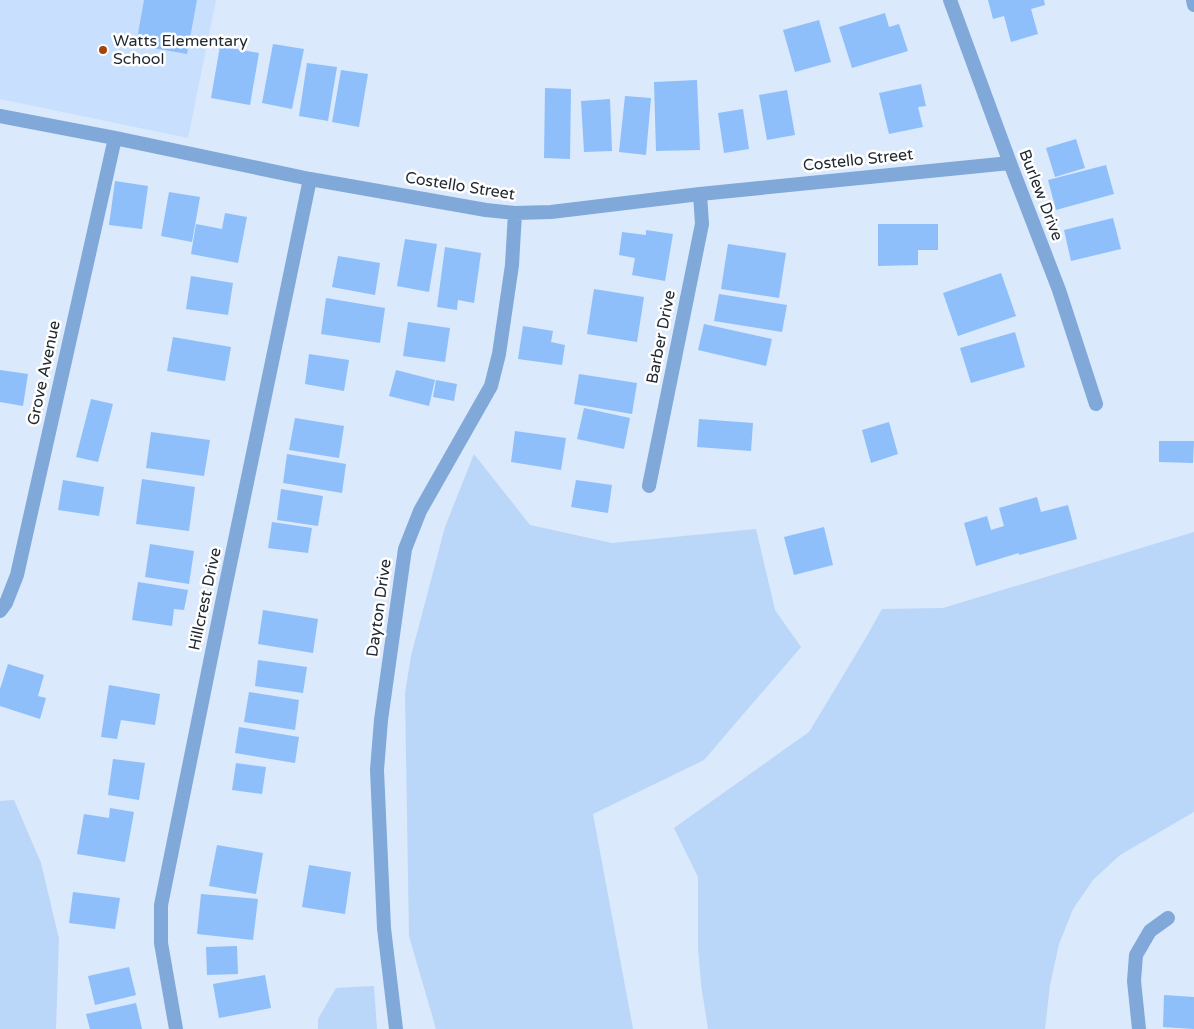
<svg xmlns="http://www.w3.org/2000/svg" width="1194" height="1029" font-family="'Varela Round',sans-serif">
<style>
.built{fill:#c8e0fe}
.green{fill:#bad6f8}
.building{fill:#8ebffa}
.lines{fill:none;stroke-linecap:round;stroke-linejoin:round}
.minor{stroke:#80a8d8;stroke-width:14}
.poi-dot{fill:#a6430b;stroke:#fff;stroke-width:2}
.labels{text-anchor:middle;dominant-baseline:central;stroke-width:5;stroke-linejoin:round;paint-order:stroke}
.poi-label{font-size:16px;fill:#212931;stroke:#fff;text-anchor:start}
.street-label{font-size:16px;fill:#212931;stroke:#fff}
</style>
<rect width="100%" height="100%" fill="#dae9fc"/>
<path class="built" d="M0,0H216L188,138L0,99Z"/>
<path class="green" d="M474,454L530,525L612,543L756,529L775,610L801,647L704,760L593,814L633,1029H436L409,936L405,693L411,656L445,527Z
M1194,532V812L1120,855L1093,880L1073,909L1059,944L1050,985L1045,1029H708L701,984L698,947V877L674,828L809,732L864,641L882,609L943,608Z
M14,800L41,863L59,939L56,1029H0V801Z
M374,986L377,1029H318V1019L336,988Z"/>
<path class="building" d="M144,0H197L187,54L136,45Z
M988,0H1044L1045,5L1031,9L1038,34L1011,42L1004,16L993,19Z
M885,13L889,27L899,24L908,51L852,68L839,27Z
M819,20L831,62L795,72L783,30Z
M273,44L304,49L292,109L262,103Z
M220,46L259,53L250,105L211,98Z
M307,63L337,67L328,121L299,116Z
M341,70L368,74L359,127L332,122Z
M697,80L700,150L656,151L654,82Z
M921,84L926,106L918,107L923,127L889,134L879,93Z
M545,88L571,89L570,159L544,158Z
M787,90L795,135L767,140L759,95Z
M625,96L651,98L646,155L619,152Z
M610,99L612,151L584,152L581,101Z
M743,109L749,149L724,153L718,113Z
M1076,139L1085,168L1055,177L1046,148Z
M1106,165L1114,194L1056,210L1048,180Z
M115,181L148,186L142,229L109,225Z
M169,192L200,197L192,242L161,236Z
M225,213L247,217L238,263L191,254L196,224L222,229Z
M1113,218L1121,249L1071,261L1064,230Z
M878,224H938V250H918V265L878,266Z
M646,230L673,234L665,281L632,275L635,258L619,255L622,232L646,235Z
M405,239L437,244L429,292L397,286Z
M728,244L786,253L779,298L721,289Z
M445,247L481,253L474,303L458,300L457,310L437,307Z
M338,256L380,263L375,295L332,287Z
M1001,273L1016,316L958,336L943,293Z
M191,276L233,283L228,315L186,309Z
M594,289L644,297L637,342L587,334Z
M719,294L787,305L782,332L714,321Z
M326,298L385,308L380,343L321,334Z
M408,322L450,328L445,362L403,356Z
M704,324L772,339L766,366L698,350Z
M523,326L553,331L551,342L565,345L562,365L518,359Z
M1015,332L1025,367L971,383L960,348Z
M173,337L231,347L225,381L167,371Z
M309,354L349,360L344,391L305,384Z
M0,370L28,374L23,406L0,402Z
M396,370L435,380L429,406L389,396Z
M579,374L637,383L632,414L574,404Z
M436,380L457,384L454,401L433,397Z
M91,399L113,404L98,462L76,457Z
M584,408L630,418L624,449L577,439Z
M295,418L344,426L339,458L289,450Z
M699,419L753,423L751,451L697,447Z
M889,422L898,454L871,463L862,430Z
M515,431L566,438L561,470L511,462Z
M151,432L210,440L204,476L146,468Z
M1159,441H1194L1193,463L1159,462Z
M287,454L346,464L342,493L283,483Z
M142,479L195,487L189,531L136,524Z
M63,480L104,487L99,516L58,510Z
M576,480L612,485L608,513L571,507Z
M281,489L323,496L318,526L277,520Z
M1037,497L1041,512L1068,505L1077,539L1019,555V553L976,566L964,523L987,516L991,530L1004,526L999,508Z
M272,522L312,528L308,553L268,548Z
M824,527L833,565L794,575L784,537Z
M150,544L194,551L189,584L145,577Z
M138,582L188,590L184,610L174,609L172,626L132,620Z
M263,610L318,619L313,653L258,644Z
M258,660L307,667L303,693L255,686Z
M8,664L44,675L38,696L46,698L40,719L0,706V689Z
M109,685L160,694L155,725L121,720L117,739L101,737Z
M249,692L299,700L295,730L244,722Z
M239,727L299,737L295,763L235,753Z
M113,759L145,763L139,800L108,795Z
M236,763L266,767L262,794L232,790Z
M110,808L134,812L125,862L77,854L84,814L109,818Z
M217,845L263,853L256,894L209,886Z
M309,865L351,872L345,914L302,907Z
M73,892L120,898L115,929L69,923Z
M201,894L258,899L253,940L197,934Z
M237,946L238,974L207,975L206,947Z
M129,967L136,995L95,1005L88,976Z
M265,975L271,1008L219,1018L213,984Z
M1164,995L1194,997V1029L1163,1027Z
M136,1003L142,1029H90L86,1014Z"/>
<g class="lines">
<path class="minor" d="M950,0L1010,163L1059,290L1096,404
M1193,0L1194,5
M0,116L115,138L310,179L486,210L515,213L551,212L700,194L1010,163
M649,486L702,224L700,194
M0,611L6,603L17,575L115,138
M176,1029L161,943V905L224,593L310,179
M396,1029L384,928L377,770L381,720L405,549L420,511L491,386L499,354L512,265L515,213
M1139,1029L1134,981L1136,955L1150,931L1168,918"/>
</g>
<circle class="poi-dot" cx="103" cy="50" r="5"/>
<g class="labels">
<g class="poi-label">
<text x="113" y="41">Watts Elementary<tspan x="113" dy="18">School</tspan></text>
</g>
<g class="street-label">
<text transform="translate(858 160) rotate(-6)">Costello Street</text>
<text transform="translate(460 186) rotate(9)">Costello Street</text>
<text transform="translate(1041 195) rotate(69)">Burlew Drive</text>
<text transform="translate(661 337) rotate(-79)">Barber Drive</text>
<text transform="translate(44 373) rotate(-78)">Grove Avenue</text>
<text transform="translate(205 599) rotate(-78)">Hillcrest Drive</text>
<text transform="translate(379 608) rotate(-82)">Dayton Drive</text>
</g>
</g>
</svg>
